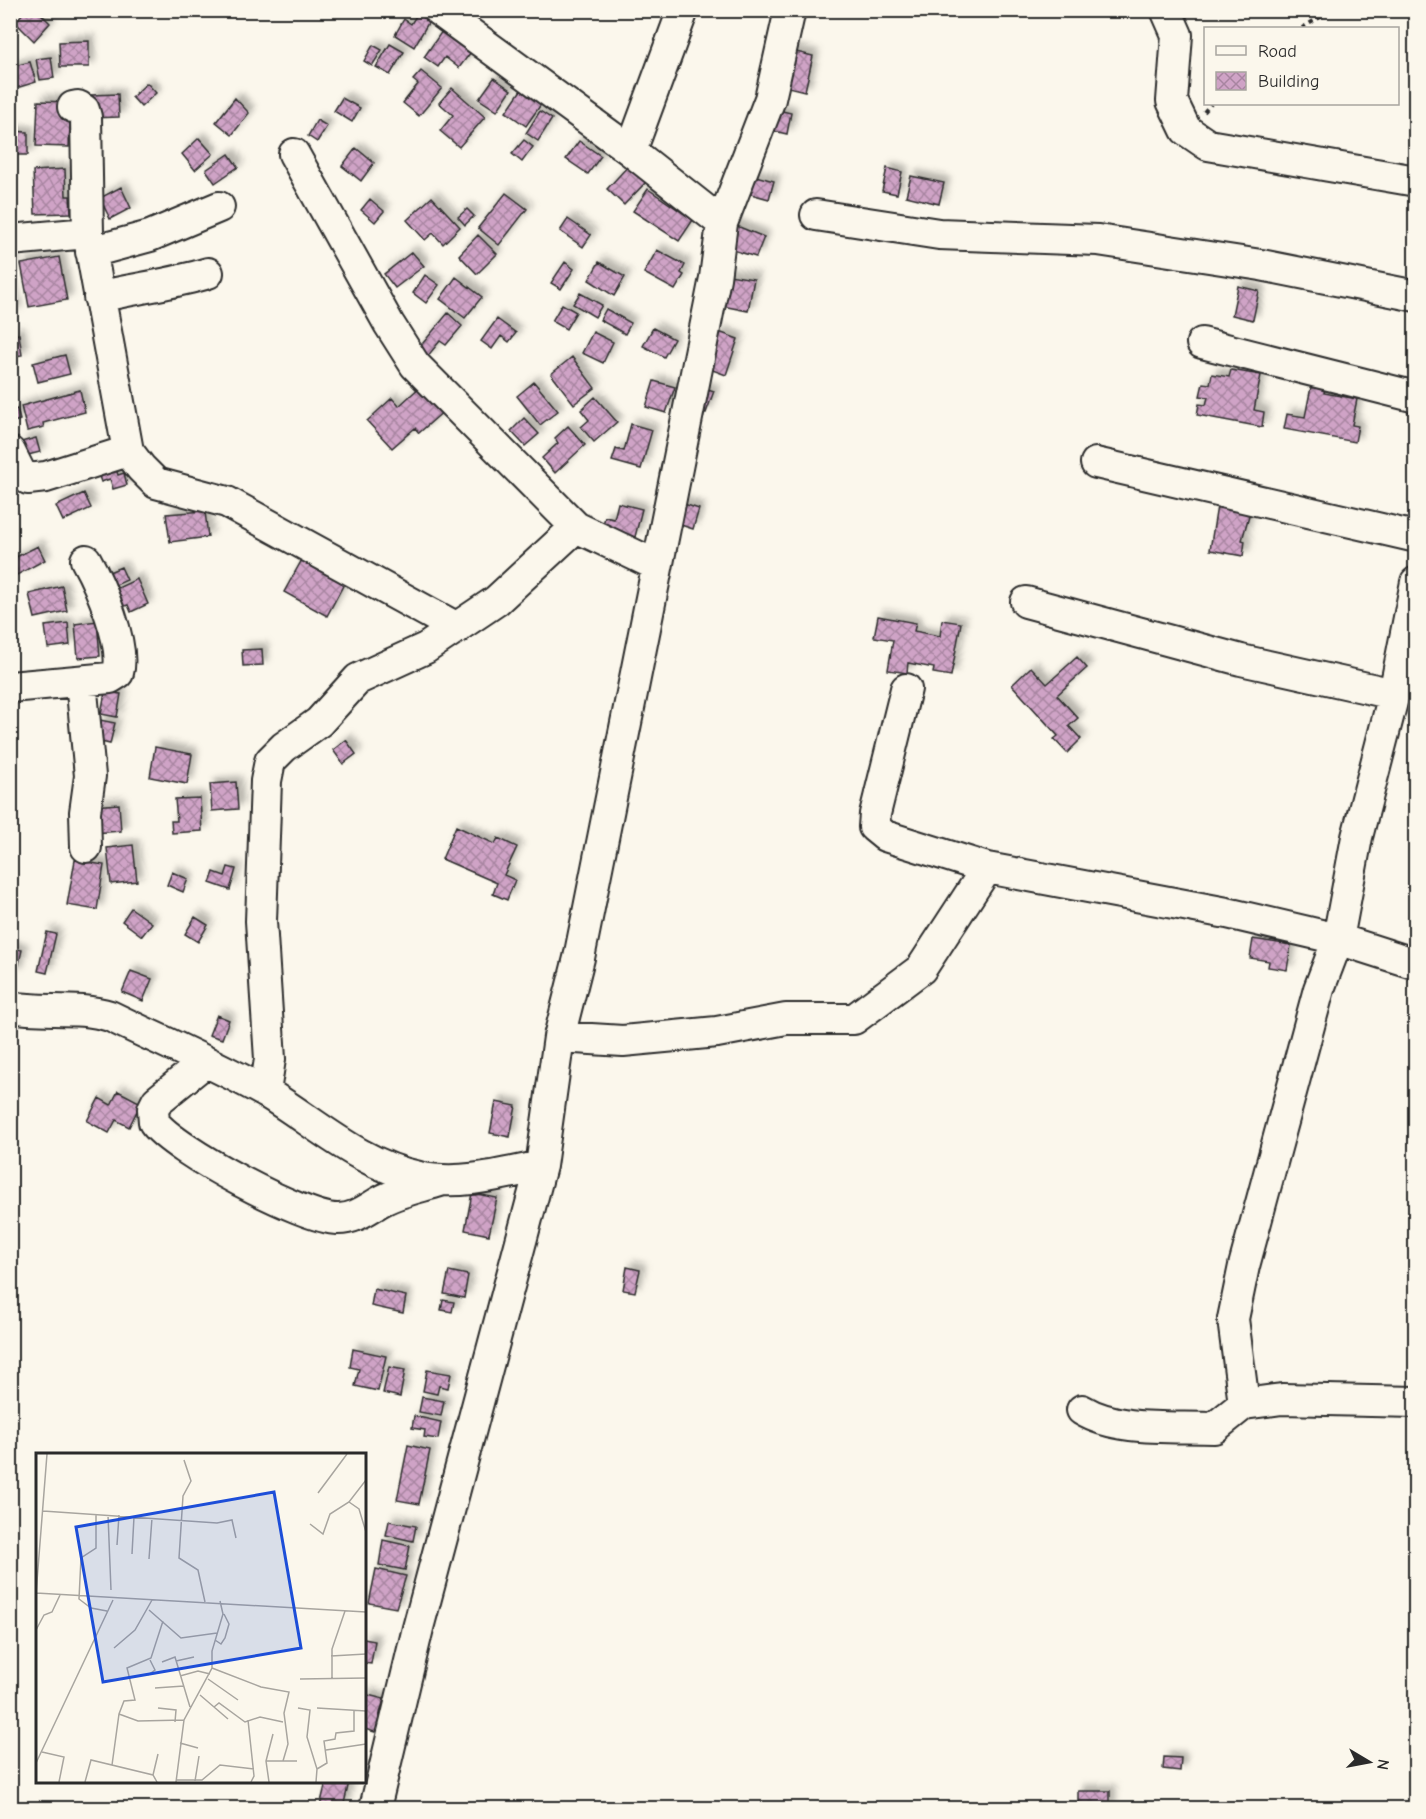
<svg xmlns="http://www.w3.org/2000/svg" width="1426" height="1819" font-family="'Comic Neue',sans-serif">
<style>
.building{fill:url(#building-cross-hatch);stroke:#2b2b2b;stroke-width:1.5;filter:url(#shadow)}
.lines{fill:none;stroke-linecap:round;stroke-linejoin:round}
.minor-casing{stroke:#2b2b2b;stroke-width:34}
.path{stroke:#2b2b2b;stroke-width:4;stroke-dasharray:4.5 4.5;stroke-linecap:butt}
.minor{stroke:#fbf7ec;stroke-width:30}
.inset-road{fill:none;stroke:#a8a59f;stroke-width:1.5}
.view{fill:#1d4ed8;fill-opacity:0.15;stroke:#1d4ed8;stroke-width:3}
.inset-edge{fill:none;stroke:#2b2b2b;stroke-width:3}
</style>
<defs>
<pattern id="building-cross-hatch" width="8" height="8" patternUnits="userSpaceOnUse" patternTransform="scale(1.5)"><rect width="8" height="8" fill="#cfa3c6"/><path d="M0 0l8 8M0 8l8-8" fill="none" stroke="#a885a1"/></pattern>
<filter id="shadow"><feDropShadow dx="5.5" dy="-5.5" stdDeviation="3" flood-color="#0004"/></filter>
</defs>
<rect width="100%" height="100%" fill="#fbf7ec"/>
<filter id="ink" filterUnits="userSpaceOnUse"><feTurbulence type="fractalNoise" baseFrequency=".0167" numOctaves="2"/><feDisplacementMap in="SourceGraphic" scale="12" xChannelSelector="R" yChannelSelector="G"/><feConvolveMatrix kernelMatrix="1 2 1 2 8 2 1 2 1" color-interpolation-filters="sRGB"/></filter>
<g filter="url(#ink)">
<path class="building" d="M26,10H37L50,23L34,41L15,22Z
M419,11L431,18L414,47L395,35L404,19L411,24Z
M442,31L471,52L459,68L445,57L438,67L424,57Z
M89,41V67H60L59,42Z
M390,44L404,52L390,75L376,67Z
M373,45L382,50L372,66L364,61Z
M784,49L813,56L805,91L776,84Z
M51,57L54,78L40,80L36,59Z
M30,62L36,82L10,90V67Z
M421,71L442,88L419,116L403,103L418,84L413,80Z
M494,78L511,90L497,111L479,99Z
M147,83L156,93L141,107L132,97Z
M452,88L485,117L459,147L440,131L453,115L439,103Z
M521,90L542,103L526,126L506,112Z
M118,94L119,117L92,118L91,95Z
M235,98L249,113L232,135L216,122Z
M342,98L360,108L352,122L334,111Z
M38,101L71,102L69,147L36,146Z
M770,108L791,113L787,134L765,129Z
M540,111L552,119L538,141L526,133Z
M317,120L327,126L317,142L308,136Z
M10,131L28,132V155H10Z
M199,138L213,154L195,170L182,154Z
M524,140L533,147L522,162L512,154Z
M579,141L601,156L588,174L566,159Z
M356,148L374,163L361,181L342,166Z
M229,154L238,167L215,183L206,170Z
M629,165L646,182L624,205L607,189Z
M887,168L902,172L897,194L882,191Z
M65,169L66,196H70L71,213L35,214L33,171Z
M752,175L774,181L769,199L747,193Z
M911,176L944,183L939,204L906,196Z
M121,187L131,208L110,219L100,198Z
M648,189L693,220L679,241L633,211Z
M506,193L527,209L499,245L478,228Z
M432,197L460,227L443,244L433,233L425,240L407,220Z
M370,199L384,211L375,222L361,210Z
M467,209L474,216L465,225L458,217Z
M568,219L591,235L583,247L560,231Z
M732,224L764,237L756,257L723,247Z
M478,235L497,254L477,274L459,255Z
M657,250L685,265L681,273L684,275L675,290L644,273Z
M412,252L424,266L395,288L384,274Z
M10,257H13L14,270H10Z
M59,257L67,300L29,307L21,264Z
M565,262L574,269L561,289L551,283Z
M599,262L625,277L614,296L589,280Z
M723,274L754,279L748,311L717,305Z
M425,275L439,285L426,303L413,293Z
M456,277L482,297L465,318L440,299Z
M10,284L16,312L10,313Z
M1238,286L1259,291L1253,320L1232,315Z
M580,293L602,305L595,317L573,304Z
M562,304L576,312L566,329L552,321Z
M606,309L631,323L625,334L600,320Z
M448,313L462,326L446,345L440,341L427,357L418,349Z
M497,319L516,333L509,342L501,336L492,349L481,341Z
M653,328L674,339L664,357L643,346Z
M593,332L613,342L603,363L582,353Z
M719,332L738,339L726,375L699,365L716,342Z
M19,334L22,355L10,357V335Z
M65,355L70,374L38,382L33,363Z
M572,357L595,388L574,404L551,374Z
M1231,370L1261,375L1254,410L1264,412L1262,427L1197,415L1199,404L1206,405L1208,397L1200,396L1203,383L1210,384L1212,374L1229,377Z
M654,381L675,387L666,413L646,407Z
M534,382L558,411L540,425L517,396Z
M1312,382L1326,385L1324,393L1357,399L1352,425L1358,426L1355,442L1284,429L1287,414L1305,417Z
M423,384L445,410L419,433L415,428L392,448L367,421L392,398L399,406Z
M696,385L714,391L706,413L688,407Z
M80,390L85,412L43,423L44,427L27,431L21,406Z
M595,397L617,422L594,442L581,427L589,420L581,410Z
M17,409L20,420L10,423V410Z
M524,418L539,434L525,446L511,431Z
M631,424L652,430L641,469L612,461L616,449L624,451Z
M568,426L585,445L555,473L542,458L558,443L555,438Z
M36,438L40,452L24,456L21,442Z
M113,459L118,475L124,473L127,485L113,489L110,479L101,482L95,465Z
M84,493L91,508L63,521L56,506Z
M678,502L699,509L693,529L669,521Z
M618,503L642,509L635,537L602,528L605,517L614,519Z
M1217,506L1250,512L1242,540L1245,541L1243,556L1210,550Z
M205,511L208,537L170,542L166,514Z
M38,546L45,560L15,576L10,560Z
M304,556L346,580L327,616L284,592Z
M121,567L127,580L107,589L102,575Z
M137,579L148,604L131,612L128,605L117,609L109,592Z
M62,586L67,611L35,618L29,594Z
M878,616L916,623L914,631L940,636L942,620L961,623L951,676L933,673L934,668L908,663L907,673L888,670L893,640L874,637Z
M97,621L100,656L78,658L75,624Z
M68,623L70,645L48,648L45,626Z
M262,649L263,665L243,666L242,650Z
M1077,657L1087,668L1057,695L1078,718L1069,726L1081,739L1067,753L1054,739L1058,736L1012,685L1031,667L1047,684Z
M105,692L121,694L117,717L101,714Z
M100,720L115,723L110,744L96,741Z
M346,740L356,754L343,764L333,750Z
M155,747L192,754L187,784L150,777Z
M236,782L238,809L212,811L210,784Z
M200,798L202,831L172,833L171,821H177L175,799Z
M119,804L121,831L94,833L92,806Z
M456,826L495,844L498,838L517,847L504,875L515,880L507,900L493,894L497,883L442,859Z
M133,845L137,881L111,884L107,848Z
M75,860L104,865L97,910L67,905Z
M228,867L236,869L230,890L210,883L214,872L225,876Z
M172,872L188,879L183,892L167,885Z
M131,908L152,923L142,936L122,921Z
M195,917L208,925L198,942L185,934Z
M47,932L56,934L47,973L38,971Z
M1253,939L1291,945L1287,970L1268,967L1269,961L1250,958Z
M10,947L22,950L17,972L10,971Z
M131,971L152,979L143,1001L122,992Z
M217,1015L229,1020L222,1039L209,1035Z
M118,1091L141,1103L129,1127L116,1120L109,1133L87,1121L99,1098L111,1105Z
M496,1102L516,1106L510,1137L490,1133Z
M472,1193L497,1198L489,1235L465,1230Z
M627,1267L640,1270L635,1292L623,1290Z
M449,1271L468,1275L464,1298L444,1294Z
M374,1289L406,1296L403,1313L371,1306Z
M443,1300L454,1302L452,1312L441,1310Z
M353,1349L386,1356L378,1391L355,1386L359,1369L350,1367Z
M389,1367L405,1370L400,1397L383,1393Z
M427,1370L451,1374L448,1388L439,1386L437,1394L423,1391Z
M422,1397L444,1401L441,1416L419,1412Z
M414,1416L441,1422L438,1439L424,1437L425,1430L412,1428Z
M408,1445L430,1450L419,1504L397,1500Z
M389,1521L416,1526L413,1541L386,1535Z
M383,1540L410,1546L405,1570L379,1565Z
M376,1569L406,1576L396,1608L369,1603Z
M364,1639L375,1641L371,1664L364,1663Z
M364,1694L384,1699L375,1732L364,1729Z
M1164,1757L1181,1758L1180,1771L1163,1769Z
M326,1782H349L343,1808L320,1806Z
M1078,1791H1110V1808H1078Z"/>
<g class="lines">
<g class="minor-casing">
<path id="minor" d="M438,10L631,151L722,223
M1166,10L1177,35L1172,101L1186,130L1208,145L1416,181
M73,107L78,106L84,110L86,117L88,233
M631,151L683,10
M294,154L389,324L415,365L576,527L656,565
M816,215L939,234L1098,240L1261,265L1416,296
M10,240L88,233L128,451L141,468L156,483L227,502L457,628
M91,252L150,236L219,207
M99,297C135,288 173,284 208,273
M1202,343L1416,397
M10,452L20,472L28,479L46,477L128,451
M1096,463L1416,537
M1026,602L1241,660L1394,694
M81,681L90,776L85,812L86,847
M10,687L110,678L118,673C126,645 100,585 86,560
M906,689L875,814L874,827L885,836L987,868L1227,913L1338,939L1416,964
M10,1007C44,1013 78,1006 110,1016C161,1041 215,1064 265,1092C315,1122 360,1165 419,1177C458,1186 503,1174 541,1166
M559,1037L623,1041L717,1032L786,1019H854L921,969L987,868
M205,1062L157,1101L153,1109L154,1122C172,1149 305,1220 338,1219C356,1219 368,1208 383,1200C400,1191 421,1187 440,1181
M265,1092L270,1059L261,921L266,781L270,761L284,747L319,722L358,679L426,648L496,601L576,527
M1244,1404L1233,1319L1244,1266L1319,989L1338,939L1357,837L1394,694L1416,582
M1082,1410C1118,1432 1173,1426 1214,1428L1244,1404L1282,1399L1416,1402
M375,1808L418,1628L541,1166L559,1037L579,958L715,278L722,223L770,99L790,10"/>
</g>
<path class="path" d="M1302,28L1332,10
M1204,112L1211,104"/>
<use href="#minor" class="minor"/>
</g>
</g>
<g transform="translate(36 1453)">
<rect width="330" height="330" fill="#fbf7ec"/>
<path class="inset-road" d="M148,7L155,28L147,43L143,105L162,117L169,149M282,40L311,1M313,49L323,56L330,79M7,58L181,70L196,67L200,85M60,62V95L45,105L43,146L55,155L71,158M72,62L75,137M274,71L287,81L294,61L313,49L330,27M81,92L83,62M96,101L98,64M113,106L116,65M0,140L330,159M0,141L11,1M113,157L145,185L181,180M0,177L8,162L16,159L24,142M179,187L185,191L189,185L193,171L188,161M78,195L99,177L116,147M295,203L330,201M140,208L158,204M126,209L139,204L154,254M176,215L225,234L253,239L248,260L252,291L247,308M112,222L119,217L114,207M144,223L162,218L174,221M172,226L202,247M264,226L330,225M296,226V196L309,158M119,235L148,233M164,242L192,266M178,254L183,250L209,269L224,264L247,269M122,255L140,257L139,269M262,255L274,257L271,284L281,316L280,329M281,255L330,258M83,261L102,268L148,267M212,267L218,323L215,329M144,290L162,295M290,297L330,291M6,299L28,304L23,329M230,308H261M0,310L77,147M76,312L83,261L88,248L99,247L91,215L115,205L127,168M281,316L291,310L288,288L299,286L300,280L318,278V258M117,322L122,301M141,327H166L184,312L218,316M159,328L163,303M49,329L55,307L117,322L121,329M140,329L148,267L176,215V198L187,161L184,148M233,329L230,308L237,281"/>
<path class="view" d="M238,39L265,195L67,229L40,74Z"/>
<rect width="330" height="330" class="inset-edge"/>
</g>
<rect width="1426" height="1819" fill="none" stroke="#fbf7ec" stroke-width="36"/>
<rect x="18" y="18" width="1390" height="1783" fill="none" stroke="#2b2b2b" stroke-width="2" filter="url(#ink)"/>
<rect x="1204" y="27" width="195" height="78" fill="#fbf7ec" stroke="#a8a59f" stroke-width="1.5"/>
<rect x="1216" y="46" width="30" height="9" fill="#fbf7ec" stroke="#a8a59f" stroke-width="1.5"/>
<text x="1258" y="57" font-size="18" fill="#2b2b2b">Road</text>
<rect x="1216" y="72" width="30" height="18" fill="url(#building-cross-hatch)" stroke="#a8a59f" stroke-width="1.5"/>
<text x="1258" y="87" font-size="18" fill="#2b2b2b">Building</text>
<g transform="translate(1369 1762) rotate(100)" stroke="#fbf7ec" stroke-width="4.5" paint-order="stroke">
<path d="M0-4.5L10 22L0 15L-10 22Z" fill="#2b2b2b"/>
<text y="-9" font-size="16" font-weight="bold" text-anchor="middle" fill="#2b2b2b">N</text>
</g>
</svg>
